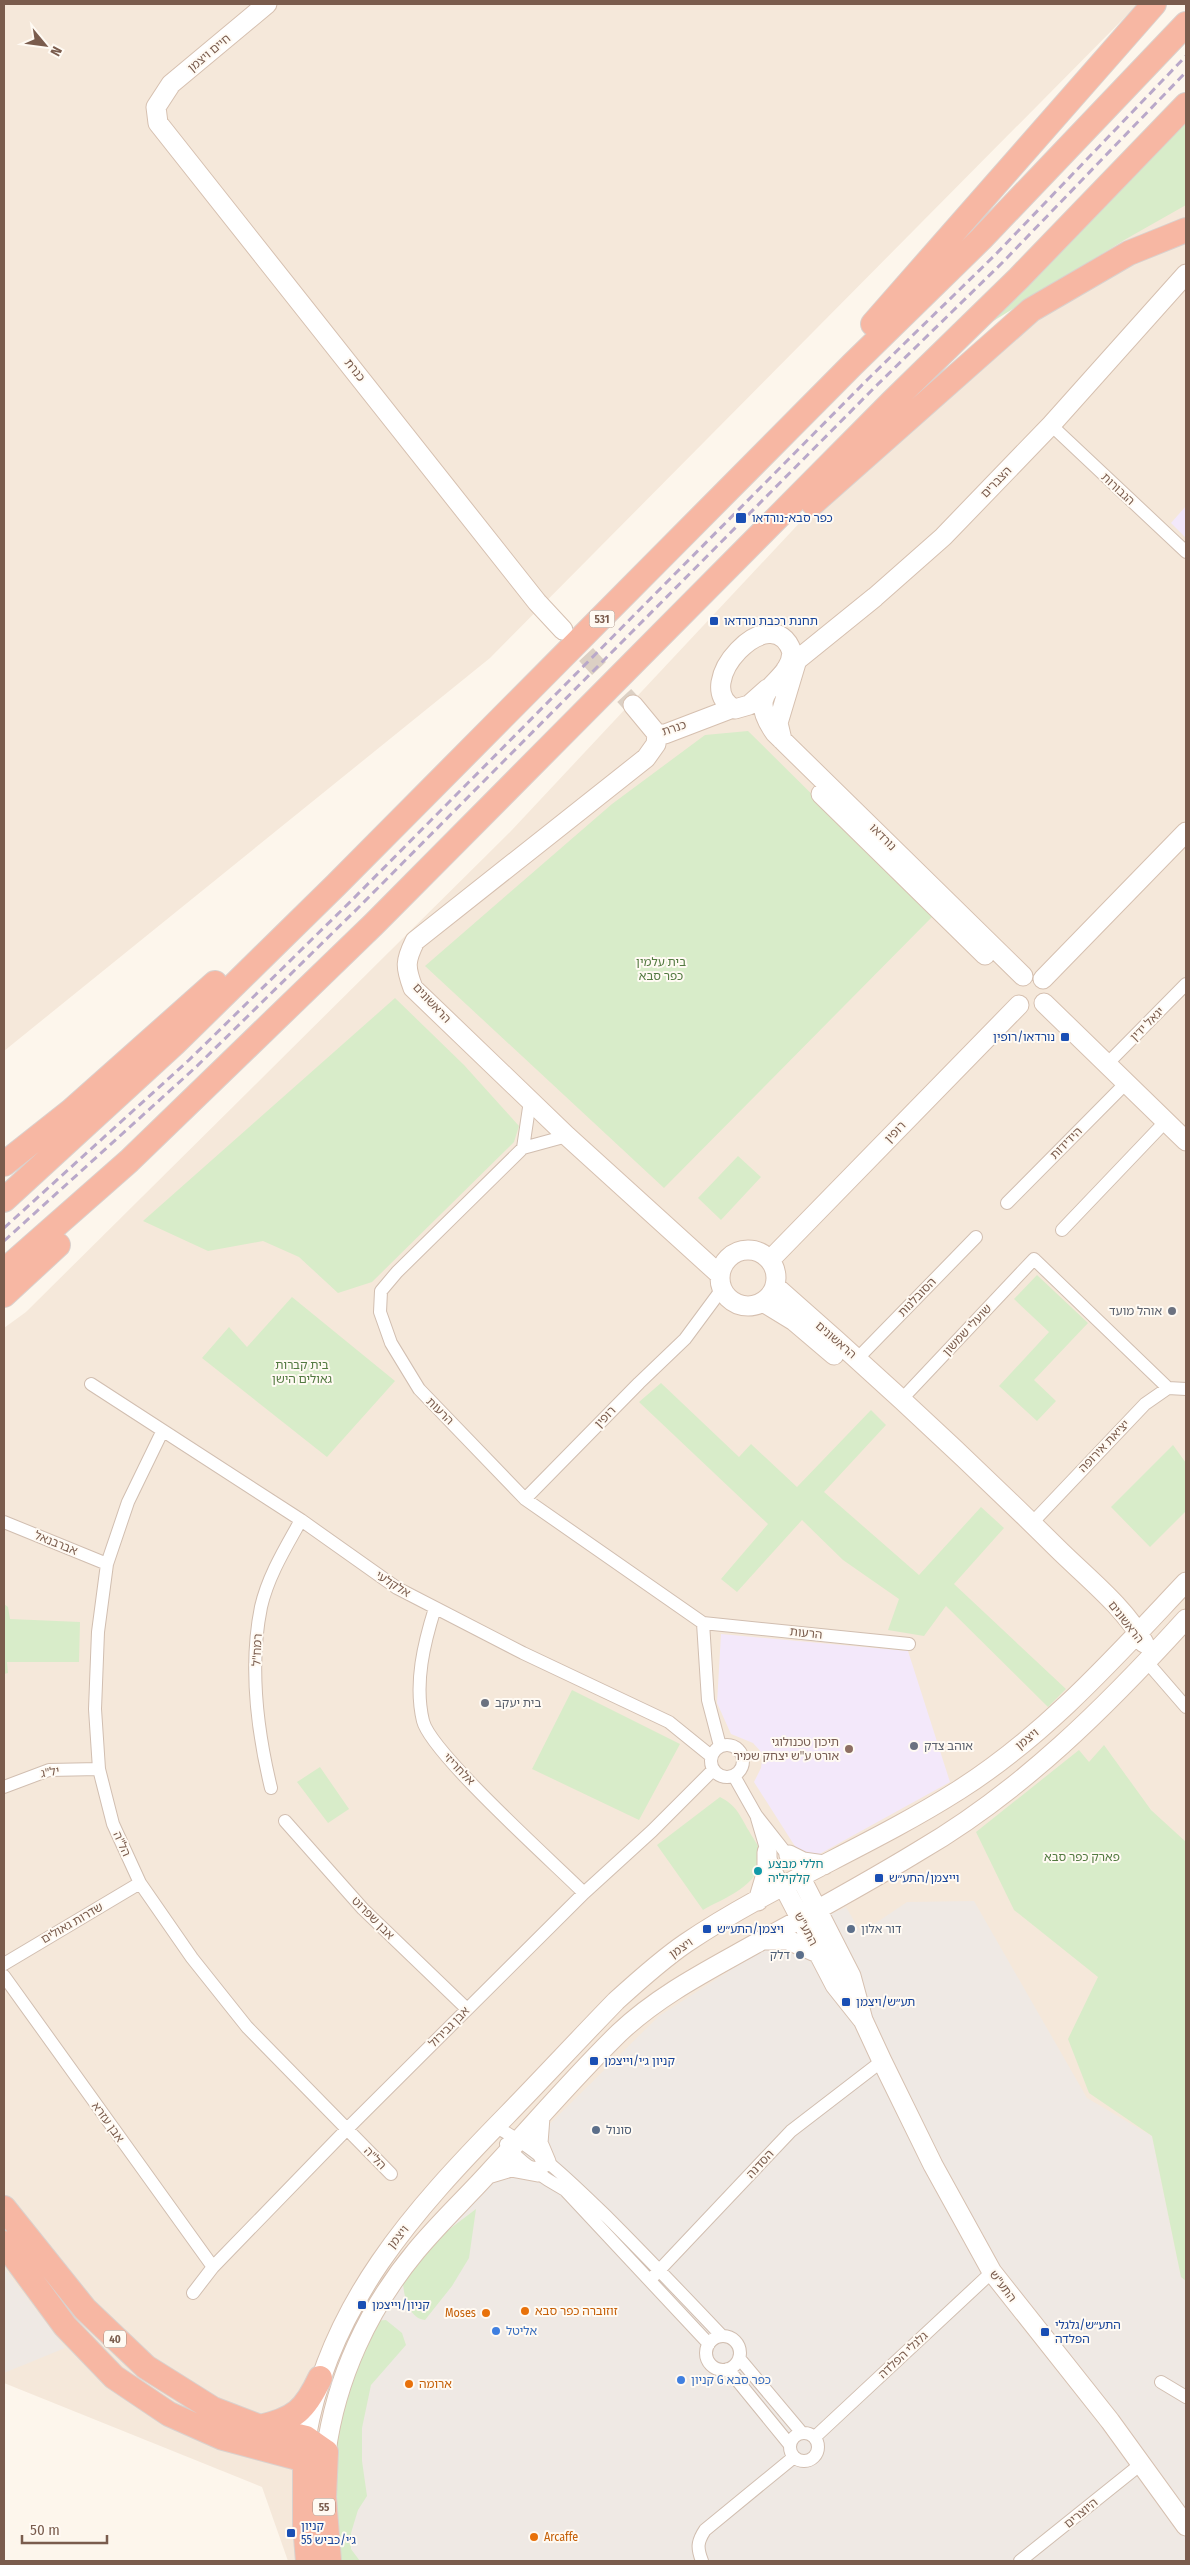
<svg xmlns="http://www.w3.org/2000/svg" width="1190" height="2565" font-family="'Fira Sans Condensed','Noto Sans Hebrew',sans-serif">
<style>
.residential{fill:#f5e8da}
.industrial{fill:#efe9e4}
.education{fill:#f3e8fa}
.green{fill:#d8ecc9}
.lines{fill:none;stroke-linecap:round;stroke-linejoin:round}
.secondary-tunnel{stroke:#dcd0c4;stroke-width:19;stroke-dasharray:19 9;stroke-linecap:butt}
.street-casing{stroke:#d1beb0;stroke-width:14}
.secondary-casing{stroke:#d6c0b0;stroke-width:21}
.highway-casing{stroke:#dad1cd;stroke-width:26}
.street{stroke:#fff;stroke-width:12}
.secondary{stroke:#fff;stroke-width:19}
.highway{stroke:#f7b7a3;stroke-width:24}
.rail{stroke:#b9a8c9;stroke-width:3;stroke-dasharray:8 5;stroke-linecap:butt}
.transit-dot{fill:#1a4fb4;stroke:#fffaf3;stroke-width:2}
.worship-dot{fill:#6b7280;stroke:#fffaf3;stroke-width:2}
.education-dot{fill:#8d6e63;stroke:#fffaf3;stroke-width:2}
.culture-dot{fill:#0f9aa8;stroke:#fffaf3;stroke-width:2}
.service-dot{fill:#5c6f8a;stroke:#fffaf3;stroke-width:2}
.food-dot{fill:#e8710a;stroke:#fffaf3;stroke-width:2}
.shop-dot{fill:#3f7fe0;stroke:#fffaf3;stroke-width:2}
.labels{text-anchor:middle;dominant-baseline:central;stroke-width:4;stroke-linejoin:round;paint-order:stroke}
.shield{fill:#fffaf3;stroke:#a28b7f;stroke-width:1}
.shield-label{font-size:11px;font-weight:bold;fill:#7a5c4d}
.street-label{font-size:12px;fill:#7a5c4d;stroke:#fffaf3}
.transit-label{font-size:12px;fill:#164399;stroke:#fffaf3;text-anchor:start}
.park-label{font-size:12px;fill:#537a41;stroke:#fffaf3}
.worship-label{font-size:12px;fill:#5b616d;stroke:#fffaf3;text-anchor:start}
.education-label{font-size:12px;fill:#785e54;stroke:#fffaf3;text-anchor:end}
.culture-label{font-size:12px;fill:#0d838f;stroke:#fffaf3;text-anchor:start}
.service-label{font-size:12px;fill:#4e5e75;stroke:#fffaf3;text-anchor:start}
.food-label{font-size:12px;fill:#c56008;stroke:#fffaf3;text-anchor:start}
.shop-label{font-size:12px;fill:#366cbe;stroke:#fffaf3;text-anchor:start}
</style>
<rect width="100%" height="100%" fill="#fdf6ec"/>
<path class="residential" d="M4,4H1138L490,658L4,1051Z
M1186,136V2561H288L262,2487L4,2383V1328L26,1312L511,831L805,517L961,372Z"/>
<path class="industrial" d="M974,1901L1087,2098L1152,2136L1181,2277L1186,2281V2561H345L352,2372L390,2298L437,2235L659,2016L782,1937L846,1907L861,1933L907,1902Z
M4,2268L65,2348L4,2373Z"/>
<path class="education" d="M1186,506V538L1171,523Z
M721,1634L908,1651L950,1782L805,1862L754,1782L761,1768L763,1754L753,1743L731,1734L717,1703Z"/>
<path class="green" d="M1186,123V205L1126,239L982,328Z
M748,731L934,915L664,1188L425,966L612,804L705,735Z
M395,998L464,1065L519,1126L514,1142L372,1282L338,1293L299,1257L263,1241L208,1251L143,1221Z
M738,1156L761,1177L721,1220L698,1198Z
M1037,1275L1088,1323L1034,1380L1056,1401L1037,1421L999,1386L1049,1332L1014,1299Z
M292,1297L395,1381L327,1457L202,1358L229,1327L247,1347Z
M661,1383L739,1457L751,1444L797,1487L871,1410L886,1425L824,1492L919,1575L981,1507L1004,1528L954,1584L1066,1689L1048,1707L946,1606L924,1636L888,1630L899,1599L843,1560L802,1520L737,1592L721,1579L768,1524L639,1402Z
M1173,1445L1186,1463V1511L1150,1547L1111,1507Z
M4,1604L8,1607L10,1619L80,1622L79,1662H7L8,1673L4,1674Z
M572,1690L680,1744L639,1820L532,1769Z
M1104,1745L1151,1810L1186,1842V2281L1181,2277L1152,2136L1089,2093L1068,2039L1098,1977L1014,1910L976,1832L1079,1750L1089,1762Z
M320,1767L349,1809L328,1823L297,1782Z
M720,1797C737,1806 739,1814 749,1831C752,1837 758,1844 760,1851C767,1883 724,1898 703,1910L657,1845Z
M476,2209L469,2258L452,2286L425,2320C409,2319 403,2294 403,2281L439,2237Z
M386,2320L402,2333L406,2345L371,2385L362,2428V2461L367,2496L358,2510L351,2533V2549L360,2561H340L332,2461L341,2408L374,2321Z"/>
<g class="lines">
<path class="secondary-tunnel" d="M567,634L633,705"/>
<g class="street-casing">
<path id="street" d="M1051,425L1186,552
M1107,1064L1186,984
M567,1136L523,1148L397,1272L381,1291L380,1312L391,1343L419,1389L525,1499L703,1623L708,1700L720,1746
M523,1148L530,1101
M1007,1203L1126,1083
M1062,1230L1166,1121
M858,1358L976,1237
M91,1384L301,1520L397,1588L523,1653L669,1722L711,1756
M901,1400L1034,1259L1168,1388
M162,1432L128,1502L107,1564L98,1632L95,1709L99,1769L113,1824L140,1883L192,1958L247,2027L391,2174
M525,1499L639,1383L685,1339L722,1289
M4,1522L107,1564
M1032,1523L1145,1404L1168,1388L1186,1389
M435,1608C424,1643 414,1683 423,1721C431,1753 554,1863 584,1893
M703,1623L909,1644
M1147,1662L1186,1707
M711 1761a16 16 0 1 1 32 0a16 16 0 1 1-32 0Z
M734,1776L756,1815L793,1862
M4,1787L49,1770L99,1769
M271,1788C257,1730 249,1666 261,1607C268,1576 286,1547 301,1520
M757,1818L767,1852L784,1887
M285,1821L363,1909L467,2009
M4,1964L140,1883
M4,1976L213,2267
M496,2127C538,2149 573,2184 608,2218C647,2257 684,2296 722,2336
M506,2144C517,2161 547,2180 565,2190L709,2344
M650,2280L791,2131L882,2061
M193,2293L213,2267L347,2129L584,1893L652,1831L713,1770
M706 2353a17 17 0 1 1 34 0a17 17 0 1 1-34 0Z
M739,2358L802,2433
M728,2369L790,2445
M1161,2382L1186,2397
M790 2447a14 14 0 1 1 28 0a14 14 0 1 1-28 0Z
M815,2437L992,2272
M702,2561C697,2548 697,2542 705,2530L794,2457
M1020,2561L1141,2464"/>
</g>
<g class="secondary-casing">
<path id="secondary" d="M267,4L171,84L156,107L158,123L537,602L563,630
M786,669L875,597L943,537L1051,425L1186,274
M767,689L749,705L735,709C687,686 773,595 792,652C790,687 741,685 775,733L1023,976
M633,705L657,734
M657,734L656,744L646,758L415,941C405,961 405,967 413,988L567,1136L719,1274
M657,734H665L733,708
M782,740L778,723L796,663
M821,794L985,955
M1043,979L1186,832
M1044,1003L1186,1141
M720 1278a28 28 0 1 1 56 0a28 28 0 1 1-56 0Z
M770,1260L1019,1005
M775,1286C871,1370 966,1458 1057,1548C1084,1575 1126,1608 1144,1643
M763,1302L794,1321L834,1355
M789,1855L803,1862L824,1865
M801,1878L851,1976L863,2020L882,2061L933,2165L992,2272L1110,2421L1186,2526
M784,1887L835,1985L862,2019
M758,1901L767,1871V1852
M764,1940H788L818,1953
M540,2117L538,2143L546,2162
M488,2174L511,2167L538,2172
M306,2438C329,2304 414,2210 506,2116C543,2078 579,2039 616,2001C638,1981 661,1960 686,1943C772,1885 871,1846 959,1790C1047,1734 1115,1657 1186,1582
M326,2452C336,2378 368,2309 416,2251C440,2222 468,2196 493,2168C535,2123 575,2076 619,2033C659,1995 707,1971 755,1944C810,1914 865,1884 919,1851C1022,1791 1107,1706 1186,1619"/>
</g>
<g class="highway-casing">
<path id="highway" d="M873,324L1154,4
M813,503L1031,310L1129,253L1186,230
M4,1164L71,1111L215,983
M4,1200L174,1044L336,885L853,364L981,239L1186,24
M4,1271L129,1161L374,924L892,402L1019,278L1186,105
M4,1295L58,1245
M4,2208L85,2309L146,2367L213,2409L260,2427L306,2438L326,2452
M4,2243L65,2326L114,2377L169,2414L223,2438L305,2460L326,2452
M260,2427C295,2419 305,2410 320,2378
M305,2445V2525L308,2561
M326,2452L324,2497L329,2561"/>
</g>
<use href="#street" class="street"/>
<use href="#secondary" class="secondary"/>
<use href="#highway" class="highway"/>
<path class="rail" d="M4,1228L189,1060L351,901L868,379L996,254L1186,56
M4,1241L196,1067L358,908L876,386L1003,262L1186,72"/>
</g>
<g class="transit-dot">
<rect x="735" y="512" width="12" height="12" rx="2.5"/>
<rect x="709" y="616" width="10" height="10" rx="2.5"/>
<rect x="1060" y="1032" width="10" height="10" rx="2.5"/>
<rect x="874" y="1873" width="10" height="10" rx="2.5"/>
<rect x="702" y="1924" width="10" height="10" rx="2.5"/>
<rect x="841" y="1997" width="10" height="10" rx="2.5"/>
<rect x="589" y="2056" width="10" height="10" rx="2.5"/>
<rect x="357" y="2300" width="10" height="10" rx="2.5"/>
<rect x="1040" y="2327" width="10" height="10" rx="2.5"/>
<rect x="286" y="2528" width="10" height="10" rx="2.5"/>
</g>
<g class="worship-dot">
<circle cx="1172" cy="1311" r="5"/>
<circle cx="485" cy="1703" r="5"/>
<circle cx="914" cy="1746" r="5"/>
</g>
<circle class="education-dot" cx="849" cy="1749" r="5"/>
<circle class="culture-dot" cx="758" cy="1871" r="5"/>
<g class="service-dot">
<circle cx="851" cy="1929" r="5"/>
<circle cx="800" cy="1955" r="5"/>
<circle cx="596" cy="2130" r="5"/>
</g>
<g class="food-dot">
<circle cx="525" cy="2311" r="5"/>
<circle cx="486" cy="2313" r="5"/>
<circle cx="409" cy="2384" r="5"/>
<circle cx="534" cy="2537" r="5"/>
</g>
<g class="shop-dot">
<circle cx="496" cy="2331" r="5"/>
<circle cx="681" cy="2380" r="5"/>
</g>
<g class="labels">
<g class="shield">
<rect x="589.5" y="610.5" width="25" height="17" rx="4"/>
<rect x="104" y="2330.5" width="22" height="17" rx="4"/>
<rect x="313" y="2498.5" width="22" height="17" rx="4"/>
</g>
<g class="shield-label">
<text x="602" y="619">531</text>
<text x="115" y="2339">40</text>
<text x="324" y="2507">55</text>
</g>
<g class="street-label">
<text transform="translate(209 53) rotate(-40)">חיים ויצמן</text>
<text transform="translate(355 370) rotate(51)">כנרת</text>
<text transform="translate(996 482) rotate(-46)">הצברים</text>
<text transform="translate(1118 489) rotate(43)">הגבורות</text>
<text transform="translate(674 728) rotate(-19)">כנרת</text>
<text transform="translate(883 837) rotate(45)">נורדאו</text>
<text transform="translate(432 1003) rotate(47)">הראשונים</text>
<text transform="translate(1147 1024) rotate(-45)">יגאל ידין</text>
<text transform="translate(895 1132) rotate(-46)">רופין</text>
<text transform="translate(1066 1143) rotate(-45)">הידידות</text>
<text transform="translate(917 1297) rotate(-46)">הסובלנות</text>
<text transform="translate(967 1330) rotate(-47)">שועלי שמשון</text>
<text transform="translate(836 1340) rotate(41)">הראשונים</text>
<text transform="translate(440 1411) rotate(45)">הרעות</text>
<text transform="translate(605 1417) rotate(-46)">רופין</text>
<text transform="translate(1104 1446) rotate(-46)">יציאת אירופה</text>
<text transform="translate(56 1543) rotate(22)">אברבנאל</text>
<text transform="translate(393 1584) rotate(32)">אלקלעי</text>
<text transform="translate(1126 1622) rotate(52)">הראשונים</text>
<text transform="translate(806 1633) rotate(6)">הרעות</text>
<text transform="translate(257 1650) rotate(-87)">רמח"ל</text>
<text transform="translate(1027 1739) rotate(-39)">ויצמן</text>
<text transform="translate(459 1769) rotate(46)">אלחריזי</text>
<text transform="translate(50 1772) rotate(-9)">יל"ג</text>
<text transform="translate(122 1844) rotate(66)">הל"ה</text>
<text transform="translate(373 1918) rotate(45)">אבן שפרוט</text>
<text transform="translate(72 1923) rotate(-30)">שדרות גאולים</text>
<text transform="translate(806 1929) rotate(62)">התע"ש</text>
<text transform="translate(681 1948) rotate(-35)">ויצמן</text>
<text transform="translate(449 2027) rotate(-45)">אבן גבירול</text>
<text transform="translate(108 2122) rotate(54)">אבן עזרא</text>
<text transform="translate(375 2158) rotate(46)">הל"ה</text>
<text transform="translate(760 2164) rotate(-47)">הסדנה</text>
<text transform="translate(398 2237) rotate(-51)">ויצמן</text>
<text transform="translate(1003 2286) rotate(53)">התע"ש</text>
<text transform="translate(903 2355) rotate(-43)">גלגלי הפלדה</text>
<text transform="translate(1081 2513) rotate(-39)">היוצרים</text>
</g>
<g class="transit-label">
<text x="752" y="518">כפר סבא-נורדאו</text>
<text x="724" y="621">תחנת רכבת נורדאו</text>
<text x="1055" y="1037" text-anchor="end">נורדאו/רופין</text>
<text x="889" y="1878">וייצמן/התע״ש</text>
<text x="717" y="1929">ויצמן/התע״ש</text>
<text x="856" y="2002">תע״ש/ויצמן</text>
<text x="604" y="2061">קניון ג׳י/וייצמן</text>
<text x="372" y="2305">קניון/וייצמן</text>
<text x="1055" y="2325">התע״ש/גלגלי<tspan x="1055" dy="14">הפלדה</tspan></text>
<text x="301" y="2526">קניון<tspan x="301" dy="14">ג׳י/כביש 55</tspan></text>
</g>
<g class="park-label">
<text x="661" y="962">בית עלמין<tspan x="661" dy="14">כפר סבא</tspan></text>
<text x="302" y="1365">בית קברות<tspan x="302" dy="14">גאולים הישן</tspan></text>
<text x="1082" y="1857">פארק כפר סבא</text>
</g>
<g class="worship-label">
<text x="1162" y="1311" text-anchor="end">אוהל מועד</text>
<text x="495" y="1703">בית יעקב</text>
<text x="924" y="1746">אוהב צדק</text>
</g>
<g class="education-label">
<text x="839" y="1742">תיכון טכנולוגי<tspan x="839" dy="14">אורט ע"ש יצחק שמיר</tspan></text>
</g>
<g class="culture-label">
<text x="768" y="1864">חללי מבצע<tspan x="768" dy="14">קלקיליה</tspan></text>
</g>
<g class="service-label">
<text x="861" y="1929">דור אלון</text>
<text x="790" y="1955" text-anchor="end">דלק</text>
<text x="606" y="2130">סונול</text>
</g>
<g class="food-label">
<text x="535" y="2311">זוזוברה כפר סבא</text>
<text x="476" y="2313" text-anchor="end">Moses</text>
<text x="419" y="2384">ארומה</text>
<text x="544" y="2537">Arcaffe</text>
</g>
<g class="shop-label">
<text x="506" y="2331">אליטל</text>
<text x="691" y="2380">קניון G כפר סבא</text>
</g>
</g>
<rect width="1190" height="2565" fill="none" stroke="#7a5c4d" stroke-width="10"/>
<g transform="translate(45 45) rotate(119)" stroke="#fffaf3" stroke-width="4" paint-order="stroke">
<path d="M0-4L9 19L0 12L-9 19Z" fill="#7a5c4d"/>
<text y="-8" font-size="14" font-weight="bold" text-anchor="middle" fill="#7a5c4d">N</text>
</g>
<path d="M22 2535v8h85v-8" fill="none" stroke="#7a5c4d" stroke-width="2.5"/>
<text x="30" y="2535" font-size="15" fill="#7a5c4d" stroke="#fffaf3" stroke-width="4" paint-order="stroke">50 m</text>
</svg>
